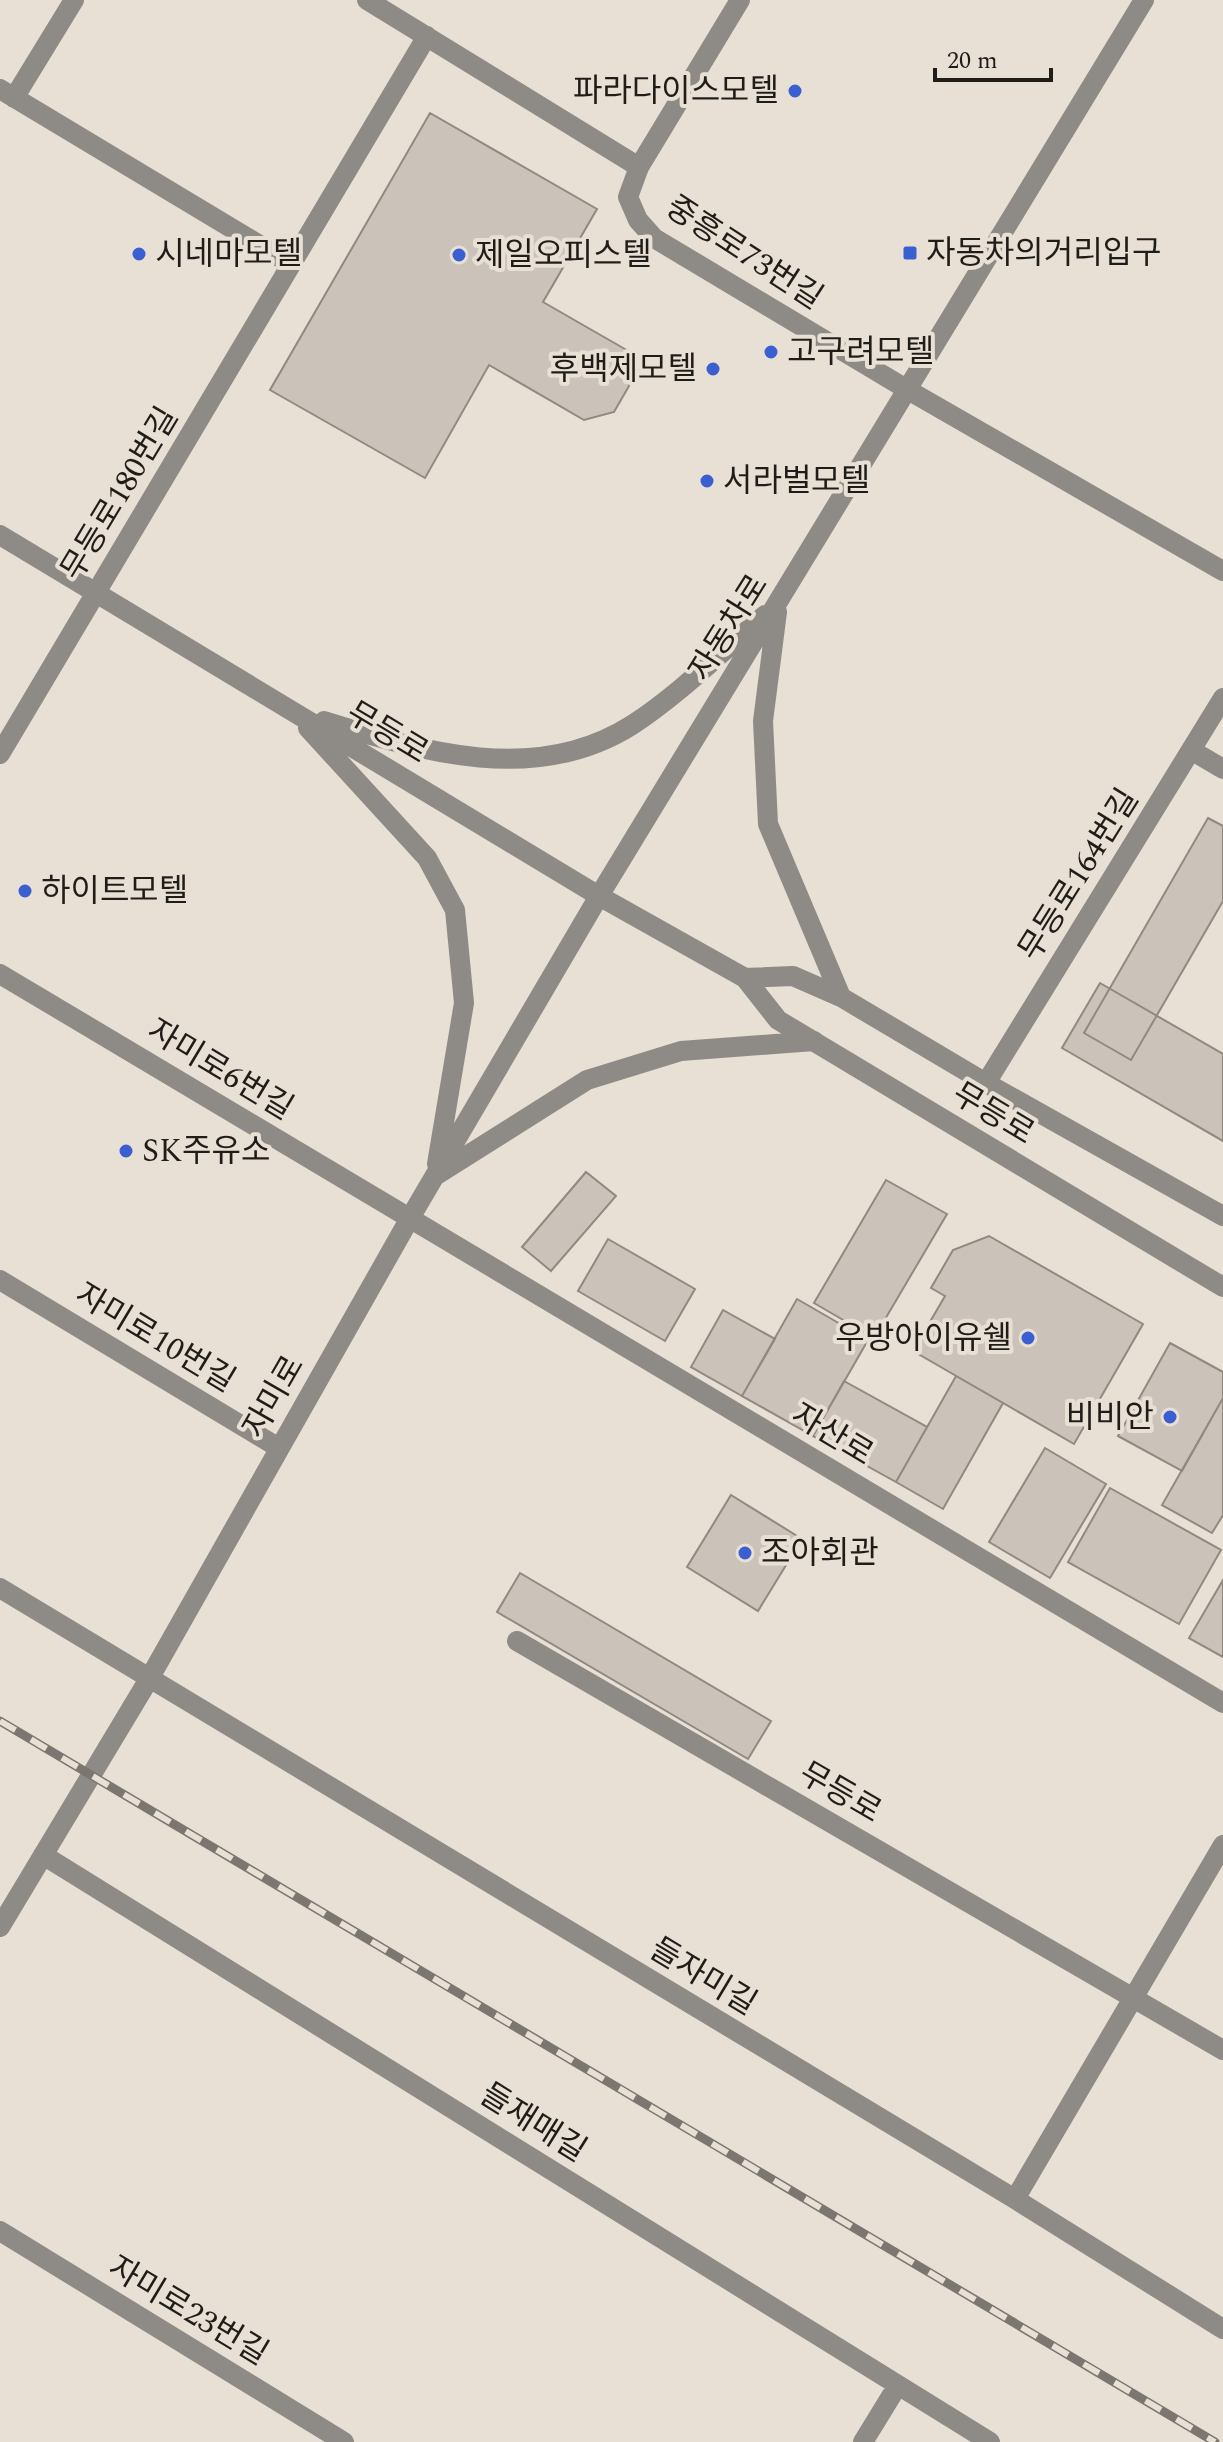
<svg xmlns="http://www.w3.org/2000/svg" width="1223" height="2442" font-family="Spectral,'Noto Sans KR',serif">
<style>
.building{fill:#cbc3b9;stroke:#918980;stroke-width:2}
.lines{fill:none;stroke-linecap:round;stroke-linejoin:round}
.minor{stroke:#8e8a86;stroke-width:20}
.rail-casing{stroke:#7c7670;stroke-width:9}
.rail{stroke:#e8dfd5;stroke-width:6;stroke-dasharray:18;stroke-linecap:butt}
.poi-dot{fill:#3a5fd0;stroke:#e8dfd5;stroke-width:3}
.labels{text-anchor:middle;dominant-baseline:central;stroke-width:8;stroke-linejoin:round;paint-order:stroke}
.poi-label{font-size:32px;fill:#201d19;stroke:#e8dfd5;text-anchor:start}
.street-label{font-size:32px;fill:#201d19;stroke:#e8dfd5}
</style>
<rect width="100%" height="100%" fill="#e8dfd5"/>
<path class="building" d="M430,113L597,209L543,302L644,360L614,412L584,420L489,365L425,478L270,390Z
M1208,818L1223,826V901L1131,1060L1084,1033Z
M1100,983L1223,1054V1141L1062,1048Z
M586,1172L616,1196L551,1271L522,1247Z
M886,1180L947,1214L874,1338L814,1303Z
M989,1236L1143,1324L1074,1444L913,1351L945,1296L931,1288L953,1250Z
M608,1239L695,1289L665,1341L578,1291Z
M797,1299L868,1340L813,1436L742,1396Z
M723,1310L775,1339L742,1396L691,1367Z
M1170,1343L1223,1372V1398L1182,1471L1118,1436Z
M956,1376L1003,1403L943,1509L896,1482Z
M844,1381L927,1427L896,1482L813,1436Z
M1223,1398V1515L1212,1533L1162,1505Z
M1045,1448L1106,1484L1050,1578L989,1542Z
M1110,1488L1221,1550L1179,1624L1068,1562Z
M731,1495L802,1539L758,1611L687,1567Z
M520,1573L771,1721L748,1759L497,1612Z
M1223,1580V1657L1189,1638Z"/>
<g class="lines">
<path class="minor" d="M367,0L639,167L628,197L638,220L654,238L908,390L1223,571
M0,89L291,264
M14,98L74,0
M639,167L740,0
M0,535L599,896L745,978L778,1020L1223,1287
M777,612L763,721L768,824L841,997
M324,721C424,752 536,786 632,725C677,696 724,650 765,615
M308,728L427,858L455,910L464,1003L437,1164
M1191,750L1223,769
M0,754L427,36
M0,974L1223,1703
M745,978L793,976L841,997L986,1083L1223,1216
M986,1083L1223,698
M438,1174L587,1080L681,1051L814,1041
M0,1280L279,1448
M0,1588L1015,2199L1223,2329
M517,1641L1223,2050
M43,1855L990,2442
M0,1927L149,1679L410,1218L599,896L1144,0
M1015,2199L1223,1845
M0,2231L344,2442
M863,2442L898,2385"/>
<g class="rail-casing">
<path id="rail" d="M0,1721L1215,2442"/>
</g>
<use href="#rail" class="rail"/>
</g>
<g class="poi-dot">
<circle cx="795" cy="91" r="8"/>
<rect x="902" y="245" width="16" height="16" rx="4"/>
<circle cx="139" cy="254" r="8"/>
<circle cx="459" cy="255" r="8"/>
<circle cx="771" cy="352" r="8"/>
<circle cx="713" cy="369" r="8"/>
<circle cx="707" cy="481" r="8"/>
<circle cx="25" cy="891" r="8"/>
<circle cx="126" cy="1151" r="8"/>
<circle cx="1028" cy="1338" r="8"/>
<circle cx="1170" cy="1417" r="8"/>
<circle cx="745" cy="1553" r="8"/>
</g>
<g class="labels">
<g class="poi-label">
<text x="779" y="91" text-anchor="end">파라다이스모텔</text>
<text x="926" y="253">자동차의거리입구</text>
<text x="155" y="254">시네마모텔</text>
<text x="475" y="255">제일오피스텔</text>
<text x="787" y="352">고구려모텔</text>
<text x="697" y="369" text-anchor="end">후백제모텔</text>
<text x="723" y="481">서라벌모텔</text>
<text x="41" y="891">하이트모텔</text>
<text x="142" y="1151">SK주유소</text>
<text x="1012" y="1338" text-anchor="end">우방아이유쉘</text>
<text x="1154" y="1417" text-anchor="end">비비안</text>
<text x="761" y="1553">조아회관</text>
</g>
<g class="street-label">
<text transform="translate(744 253) rotate(33)">중흥로73번길</text>
<text transform="translate(120 494) rotate(-59)">무등로180번길</text>
<text transform="translate(729 628) rotate(-58)">자동차로</text>
<text transform="translate(387 733) rotate(31)">무등로</text>
<text transform="translate(1079 875) rotate(-58)">무등로164번길</text>
<text transform="translate(220 1070) rotate(31)">자미로6번길</text>
<text transform="translate(993 1114) rotate(31)">무등로</text>
<text transform="translate(155 1338) rotate(31)">자미로10번길</text>
<text transform="translate(274 1397) rotate(-60)">자미로</text>
<text transform="translate(832 1435) rotate(31)">자산로</text>
<text transform="translate(840 1793) rotate(30)">무등로</text>
<text transform="translate(703 1977) rotate(31)">들자미길</text>
<text transform="translate(533 2123) rotate(32)">들재매길</text>
<text transform="translate(188 2311) rotate(31)">자미로23번길</text>
</g>
</g>
<path d="M935 68v12h116v-12" fill="none" stroke="#201d19" stroke-width="4"/>
<text x="947" y="68" font-size="24" fill="#201d19" stroke="#e8dfd5" stroke-width="6" paint-order="stroke">20 m</text>
</svg>
